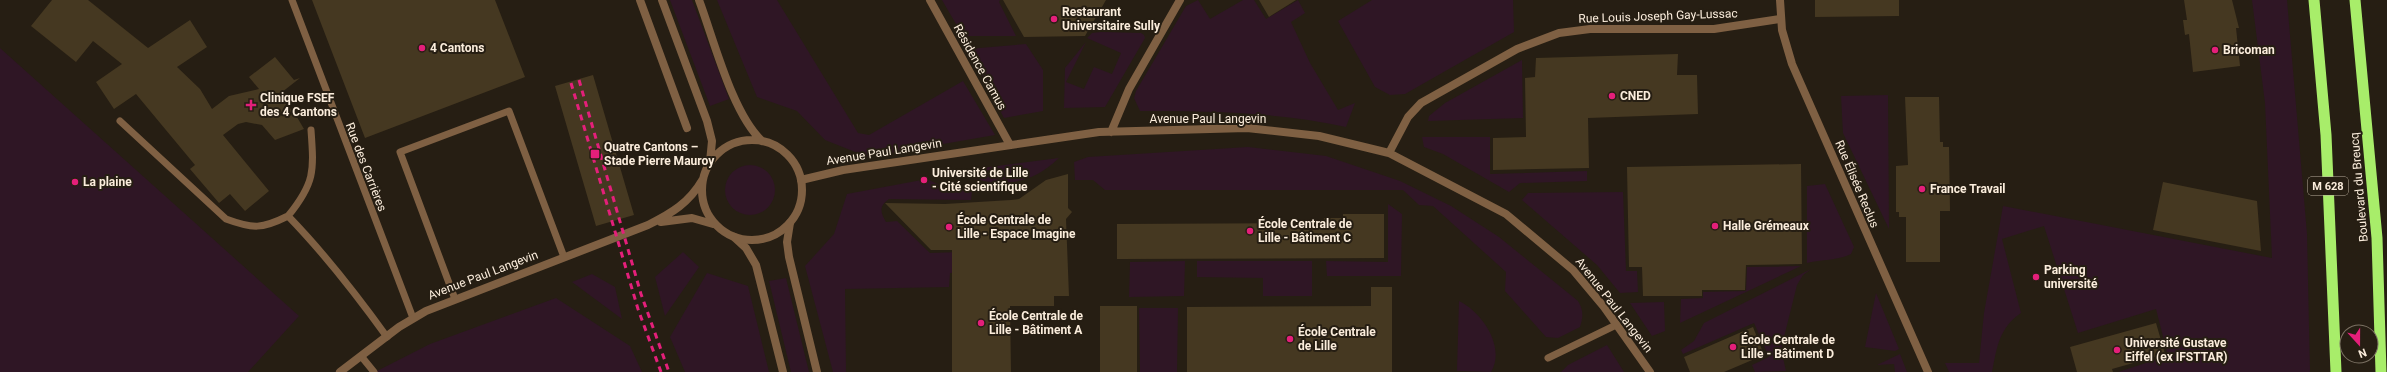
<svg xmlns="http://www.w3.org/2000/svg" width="2387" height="372" font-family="Roboto,sans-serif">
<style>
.green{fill:#2f1625}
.building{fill:#453821}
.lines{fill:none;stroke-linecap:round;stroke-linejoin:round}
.service{stroke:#7f6043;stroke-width:7}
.pedestrian{stroke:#7f6043;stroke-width:8}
.minor{stroke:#7f6043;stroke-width:8}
.tertiary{stroke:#7f6043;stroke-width:8}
.trunk{stroke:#a8ed6a;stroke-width:11}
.rail{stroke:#e41f7a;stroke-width:3;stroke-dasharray:6 5;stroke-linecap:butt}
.poi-dot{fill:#e41f7a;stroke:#261e13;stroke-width:1.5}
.labels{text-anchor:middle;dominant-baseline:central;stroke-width:4;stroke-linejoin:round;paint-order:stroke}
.shield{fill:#261e13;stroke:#bbafa0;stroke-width:1}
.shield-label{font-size:11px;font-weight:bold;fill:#fbeddc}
.poi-label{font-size:12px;font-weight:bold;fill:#fbeddc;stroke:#261e13;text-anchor:start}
.street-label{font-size:12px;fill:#fbeddc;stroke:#261e13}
</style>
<rect width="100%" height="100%" fill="#261e13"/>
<path class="green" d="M670,0H692L729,99L710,106Z
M717,0H777L858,133L869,135L963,81L995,135L868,157L825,140L797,111L757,97Z
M942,0H1000L999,2L1016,36H963Z
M1198,0L1210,19L1243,0H1254L1266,19L1298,0L1305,13L1291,22L1310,63L1338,110L1355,103L1346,127C1278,112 1209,111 1140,111L1134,98L1136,91L1186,6Z
M1372,0H1513L1514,32L1405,94L1390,95L1375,87L1338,21Z
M2252,0H2287L2307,234L2310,372H2118L2168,356L2156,309L2078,333L2044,226L2002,239L2021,313C1999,328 1997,347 1992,372H1949L1945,363H1979L1984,313L2003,206L2272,258L2265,103Z
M1101,32L1141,33L1144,35L1145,38L1105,107L1064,108L1065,68L1086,42L1066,82L1084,89L1094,67L1112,74L1121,53L1087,38L1092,33Z
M1026,44L1043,70V111L1004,118L968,49Z
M0,48L299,316L248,372H0Z
M1522,60L1523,118L1428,121L1429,116L1445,103Z
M1888,95L1889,229L1843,133L1841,96Z
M1422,137H1490V174L1587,171V181L1520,183L1509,192L1443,154L1424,147Z
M1248,147L1326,156L1400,181L1451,206L1499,237L1578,301C1584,311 1583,317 1580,327L1558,338L1546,337L1505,291L1506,272L1433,206L1419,205L1403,190H1105L1093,180H1075L1074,162L1088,157Z
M1059,158C1025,191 991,186 951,172Z
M725 190a25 25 0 1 1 50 0a25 25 0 1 1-50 0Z
M927,179L939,185L972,192L971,200L889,199C879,206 880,212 886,222L897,221L930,253L993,251L1013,272L950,273L949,287L845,289L846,372H833L805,266L834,234L847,194Z
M1825,184L1854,247L1851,254C1837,261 1822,259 1807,263V186Z
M1623,192L1626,271H1637L1638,292L1620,293L1597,265L1522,200L1528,193Z
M1388,204L1402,214L1401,276H1327L1326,261L1388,262Z
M683,252L699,267L665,316L655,277Z
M1185,261L1184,296L1129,297L1130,262Z
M1197,261H1312V296H1263V278L1197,277Z
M1801,266L1680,323L1681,299L1703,298V292L1746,291L1747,267Z
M1811,269L1803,275L1797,285L1781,349L1786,371L1755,372L1752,365L1769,357L1754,323L1683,354L1681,350L1694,341L1704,323Z
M707,273L748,286L769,372H685L670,337Z
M592,274L615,287L622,319L572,282Z
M786,278L809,372H791L769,281Z
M1876,293L1899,349L1895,351L1865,347Z
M556,298L630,346L642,372H375L430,344Z
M1459,301C1482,312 1506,347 1491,372L1457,371Z
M1664,302L1665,331L1652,336L1630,303Z
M1139,308H1178L1177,372H1140Z
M1607,345L1624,372H1561L1568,365Z
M1900,354L1907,372H1895L1894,364L1877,365Z"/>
<path class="building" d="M52,0H88L148,48L190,20L207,47L177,67L200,89L212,109L229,96L259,89L249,77L275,57L294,80L300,78L277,96L294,112L304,129L275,140L262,125L246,122L238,124L223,135L269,191L245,211L230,194L219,203L190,169L195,165L136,94L114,109L96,82L122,64L93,41L76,62L31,26Z
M312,0H495L525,77L365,138Z
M1003,0H1106L1085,36L1024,37Z
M1259,0H1296L1269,17Z
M1815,0H1899V16L1815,17Z
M2184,0H2232L2239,28H2236L2240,66L2193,72L2189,34L2185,35L2183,20H2187Z
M1678,54L1677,75H1697L1698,114L1588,118L1589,168L1493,170V138L1526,137L1525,78L1535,77L1536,58Z
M593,75L634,215L596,226L555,86Z
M1905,97H1939L1940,142H1943V147H1949L1950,211H1940V262H1906V217H1899V212H1896V166L1908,165Z
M1801,164L1802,264L1746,265L1745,290H1702V296H1643L1642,267H1629L1627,167Z
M1068,174V208L1072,212L1066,219L1069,296H1054V306H1010L1011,372H952V250H931L885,203L945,204L1011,200L1019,199L1046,180Z
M2163,182L2257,201L2261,251L2153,230Z
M1343,214H1384V258L1117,259V224L1323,223L1324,218H1343Z
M1371,287H1392V372H1187V307L1371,306Z
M1100,306H1137V372H1100Z
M2156,323L2165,354L2112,369L2113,372H2077L2070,347Z
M1753,327L1764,355L1724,372H1690L1684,357Z"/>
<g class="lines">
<path class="service" d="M292,0L413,318
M120,121L226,219C253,229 262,229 288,216
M311,130C314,171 315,183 288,216C325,254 356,294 387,337
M455,299L400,152L509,111L564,257
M361,356L374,372
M1548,358L1616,325"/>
<path class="pedestrian" d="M640,0L687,128"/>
<path class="minor" d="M930,0L1010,145
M1111,132L1129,89L1180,0
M1389,153L1408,117L1421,103L1517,49L1559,33L1590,29H1714L1780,19
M801,180L843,170L1099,132L1247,128L1319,136L1389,153L1506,214L1573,270L1604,307L1650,372
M790,223L787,242L789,257L817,372
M734,237L746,248L756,265L783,372"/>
<path class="tertiary" d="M662,0L707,121L712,141L710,162
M699,0C714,40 732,113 762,141
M1780,0L1782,30L1792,64L1928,372
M702 190a50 50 0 1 1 100 0a50 50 0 1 1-100 0Z
M661,222L692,218L713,224
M340,372L399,327L426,311L648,225C672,213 689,203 703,179"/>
<path class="trunk" d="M2314,0L2326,135L2336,372
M2355,0L2377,238L2381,372"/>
<path class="rail" d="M579,80L641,294L669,372
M571,83L638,309L661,372"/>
</g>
<g class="poi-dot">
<circle cx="1054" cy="19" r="4"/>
<circle cx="422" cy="48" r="4"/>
<circle cx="2215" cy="50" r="4"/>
<circle cx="1612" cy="96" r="4"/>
<path d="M249 99h4v4h4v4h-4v4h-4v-4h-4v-4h4z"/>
<rect x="590" y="149" width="10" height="10" rx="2"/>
<circle cx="924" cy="180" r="4"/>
<circle cx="75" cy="182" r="4"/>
<circle cx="1922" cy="189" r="4"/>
<circle cx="1715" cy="226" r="4"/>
<circle cx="949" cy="227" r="4"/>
<circle cx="1250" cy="231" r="4"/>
<circle cx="2036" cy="277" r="4"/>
<circle cx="981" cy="323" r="4"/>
<circle cx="1290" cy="339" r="4"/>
<circle cx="1733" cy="347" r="4"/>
<circle cx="2117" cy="350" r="4"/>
</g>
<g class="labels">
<rect class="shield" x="2308" y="177" width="40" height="18" rx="3"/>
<g class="shield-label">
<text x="2328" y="186">M 628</text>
</g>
<g class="poi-label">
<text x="1062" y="12">Restaurant<tspan x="1062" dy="14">Universitaire Sully</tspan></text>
<text x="430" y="48">4 Cantons</text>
<text x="2223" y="50">Bricoman</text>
<text x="1620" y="96">CNED</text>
<text x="260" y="98">Clinique FSEF<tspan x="260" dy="14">des 4 Cantons</tspan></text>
<text x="604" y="147">Quatre Cantons –<tspan x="604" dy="14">Stade Pierre Mauroy</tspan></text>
<text x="932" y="173">Université de Lille<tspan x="932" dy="14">‐ Cité scientifique</tspan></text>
<text x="83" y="182">La plaine</text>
<text x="1930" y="189">France Travail</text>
<text x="957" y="220">École Centrale de<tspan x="957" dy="14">Lille - Espace Imagine</tspan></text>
<text x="1258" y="224">École Centrale de<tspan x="1258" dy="14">Lille - Bâtiment C</tspan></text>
<text x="1723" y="226">Halle Grémeaux</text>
<text x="2044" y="270">Parking<tspan x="2044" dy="14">université</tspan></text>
<text x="989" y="316">École Centrale de<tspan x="989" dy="14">Lille - Bâtiment A</tspan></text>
<text x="1298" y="332">École Centrale<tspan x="1298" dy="14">de Lille</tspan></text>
<text x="1741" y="340">École Centrale de<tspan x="1741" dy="14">Lille - Bâtiment D</tspan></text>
<text x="2125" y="343">Université Gustave<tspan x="2125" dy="14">Eiffel (ex IFSTTAR)</tspan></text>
</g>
<g class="street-label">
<text transform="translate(1658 16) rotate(-2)">Rue Louis Joseph Gay-Lussac</text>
<text transform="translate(980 67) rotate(61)">Résidence Camus</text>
<text x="1208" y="119">Avenue Paul Langevin</text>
<text transform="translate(884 152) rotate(-9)">Avenue Paul Langevin</text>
<text transform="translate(366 167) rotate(69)">Rue des Carrières</text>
<text transform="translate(1857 184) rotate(67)">Rue Élisée Reclus</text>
<text transform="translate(2359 187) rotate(-95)">Boulevard du Breucq</text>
<text transform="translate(483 275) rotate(-21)">Avenue Paul Langevin</text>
<text transform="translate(1614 305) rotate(52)">Avenue Paul Langevin</text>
</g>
</g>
<g transform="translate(2359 344) rotate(159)"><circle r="19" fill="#261e13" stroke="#7b7163"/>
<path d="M0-3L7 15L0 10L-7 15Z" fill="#e41f7a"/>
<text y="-6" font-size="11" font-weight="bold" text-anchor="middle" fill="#fbeddc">N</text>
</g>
</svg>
